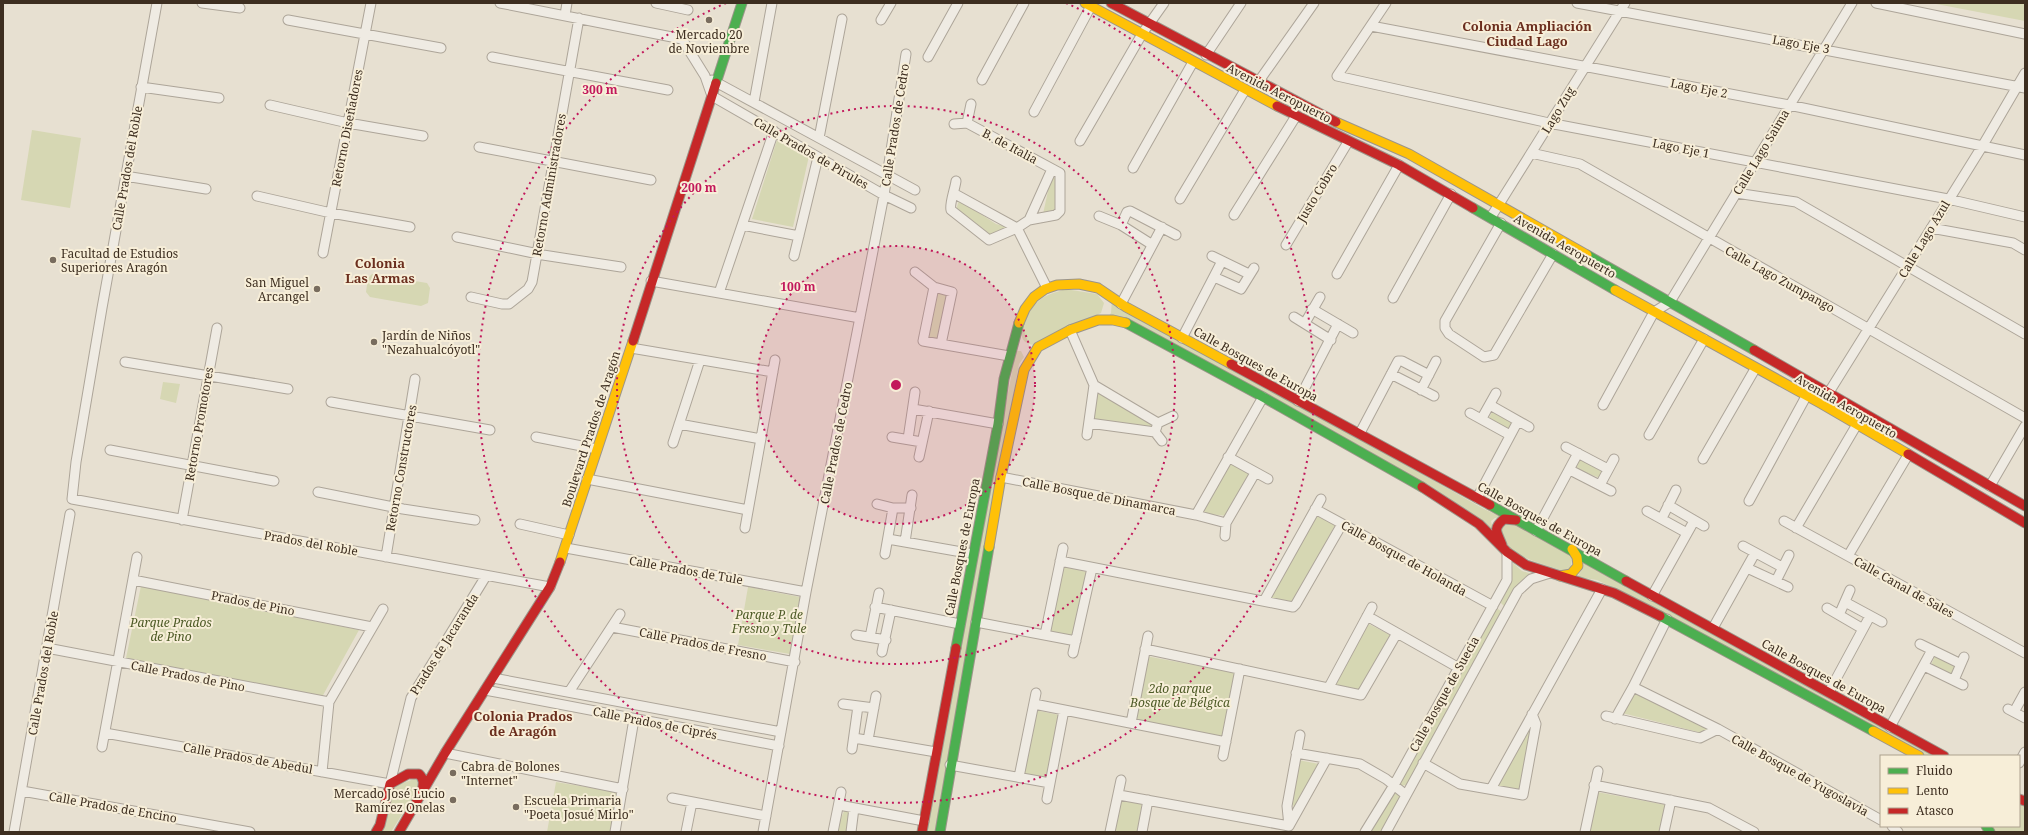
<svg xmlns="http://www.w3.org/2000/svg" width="2028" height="835" font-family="'Noto Serif',serif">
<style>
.green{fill:#d6d7b3}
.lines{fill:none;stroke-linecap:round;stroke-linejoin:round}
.street-casing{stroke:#ada599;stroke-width:11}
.fast-casing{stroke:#9c958a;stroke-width:11}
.slow-casing{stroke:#9c958a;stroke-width:11}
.jam-casing{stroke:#9c958a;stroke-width:11}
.street{stroke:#efebe3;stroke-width:9}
.fast{stroke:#4caf50;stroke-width:9}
.slow{stroke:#ffc107;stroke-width:9}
.jam{stroke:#c62828;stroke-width:9}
.ring{fill:none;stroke:#c2185b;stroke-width:2;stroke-dasharray:2 4}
.poi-dot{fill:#786c5e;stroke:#f7eed8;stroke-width:1.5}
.labels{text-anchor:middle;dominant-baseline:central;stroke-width:4;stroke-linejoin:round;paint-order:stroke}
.poi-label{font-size:12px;fill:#3d2e20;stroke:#f7eed8;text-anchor:start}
.street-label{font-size:12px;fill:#3d2e20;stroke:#f7eed8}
.park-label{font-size:12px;font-style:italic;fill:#4d5a26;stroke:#f7eed8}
.neighbourhood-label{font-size:13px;font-weight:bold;fill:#6b2e1e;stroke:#f7eed8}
.centre{fill:#c2185b;stroke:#f7eed8;stroke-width:2}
.ring-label{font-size:12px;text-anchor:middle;font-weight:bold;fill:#c2185b;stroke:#f7eed8;stroke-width:4;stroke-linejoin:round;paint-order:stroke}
</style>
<rect width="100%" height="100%" fill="#e7e0d1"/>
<path class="green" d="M1931,3H2025V21Z
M32,130L81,138L70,208L21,200Z
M777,140L809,156L793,227L752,219Z
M1051,177L1060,180L1058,211L1043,214Z
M959,200L996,224L1009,227L988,236L956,210Z
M372,274L427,283L430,288L428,303L421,306L370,297L366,292L368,278Z
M1065,289L1097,294L1104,303L1101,313L1036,345C1007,344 1028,309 1041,299C1048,294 1057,292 1065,289Z
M936,292L949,295L940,340L926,339Z
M1112,299L1484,509L1501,517L1495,518L1491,521L1493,530L1108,317L1111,313Z
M1016,351H1021L1024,357L1019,364L936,832H924Z
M163,382L180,384L176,403L160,399Z
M1097,392L1152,422L1150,429L1093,421Z
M1492,412L1512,422L1508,430L1488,420Z
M1578,459C1588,459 1598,466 1603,474L1600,478L1579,470L1576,465Z
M1231,462L1251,473L1227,516L1201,513Z
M1317,512L1336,523L1296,600C1285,605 1280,603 1269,597Z
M1510,522L1568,554L1572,557L1571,568L1564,571C1540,563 1505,557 1500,529Z
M1583,561L1937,756H1924L1645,603L1597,580L1577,577L1584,567Z
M1513,563L1522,571L1532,574L1519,583L1507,606L1505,607L1500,602L1511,581Z
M1065,567L1087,572L1075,633L1072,637L1048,631L1057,582Z
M141,586L359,630L322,697L126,658Z
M748,587L800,597L790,654L738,645Z
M1498,609L1502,612L1408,784L1402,786L1399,783L1495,611Z
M1367,623L1390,635L1360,691L1334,684Z
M1146,656L1236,673L1223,737L1135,720Z
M1935,656L1956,666L1953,673L1947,675L1933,669L1932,663Z
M1636,686L1709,728L1702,733L1622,713Z
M1035,710L1059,715L1047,779L1022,773Z
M1532,730L1520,791L1496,787L1526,731Z
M1298,760L1319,764L1294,808L1291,799Z
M414,779L417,780L418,789L391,832H380L395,786Z
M556,782L616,792L617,797L611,832H547Z
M1395,792L1400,796L1381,832H1370Z
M1597,792L1666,805L1660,832H1589Z
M1119,799L1142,803L1137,832H1112Z
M2019,803L2025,805V832H1995L1991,826H2019Z
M845,809L851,812L847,832H838L837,827Z"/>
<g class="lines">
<g class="street-casing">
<path id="street" d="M157,3L102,308L76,462L72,499L550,587
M202,3L240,8
M500,3L682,39L705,76L712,96L884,195L911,208
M656,3L688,10
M1386,3L1337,76L1549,123L1948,199L2025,217
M1577,3L2025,88
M1876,3L2025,34
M565,15L567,3
M288,20L441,48
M881,20L891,3
M1371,26L1789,105L2025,155
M1206,55L1241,3
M492,57L668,90
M928,57L958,3
M712,80L915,190
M982,80L1024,3
M1259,81L1314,3
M141,87L219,98
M754,102L772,3
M270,105L348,123L423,136
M1034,112L1091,6
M954,124L967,123L971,104
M819,138L842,19
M1080,141L1142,34L1164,3
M479,147L651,180
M1531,153L1580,164L2025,418
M1133,168L1193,62
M125,176L206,189
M956,181C955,189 949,205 951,210L989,240L1017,228L1029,220L1056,215L1060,211V173L967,123
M1736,193L1796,202L2025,334
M955,194L1017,228L1047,288
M257,196L331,213L410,227
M1180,199L1245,90
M1234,215L1296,116
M1099,216L1121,225L1151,244
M1491,217L1625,3
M1029,220L1052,169
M1501,223L1445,321V328L1449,334L1484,357L1494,355L1553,254
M742,225L799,236
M1121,225L1127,212L1130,211L1176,235
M1931,228L2013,243L2025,250
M457,237L543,255L621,267
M1286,245L1348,142
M323,253L371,3
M794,256L818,157
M1212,256L1249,274
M915,272L934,287L952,292L941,344
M1337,274L1399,165
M1214,277L1241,289L1254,268
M651,281L860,318
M934,287L923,341L1009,356
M719,293L774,131
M471,297L502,304H509L528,289L532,282L579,18
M1393,298L1451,194
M1121,304L1162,227
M1312,309L1353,333
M1294,317L1331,340
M1305,323L1320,297
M1070,330L1094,385L1158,423
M1182,338L1222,261
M631,348L773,372
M125,362L288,389
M1391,374L1434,396
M1421,390L1436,361
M1826,397L1983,145L2025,73
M1298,401L1338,324
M331,402L490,430
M1490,405L1529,427
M1603,405L1654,312L1670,302L1852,3
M913,409L998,424
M1470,413L1510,435
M1482,418L1496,393
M1089,423L1155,432
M679,424L761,439
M1360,433L1398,361H1402L1429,375
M1087,435L1094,385
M1649,435L1704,339
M536,437L597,449
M892,437L922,442
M908,439L915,392
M1162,441L1155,432L1158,423L1173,416
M673,443L700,360
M1566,447L1608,469
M110,450L274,481
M919,457L929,411
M1228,457L1268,479
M1703,459L1755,369
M1570,470L1611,491
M1001,477L1196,515L1226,523
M587,479L748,510
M1600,485L1614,459
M1990,486L2025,426
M318,492L403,509L475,520
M1477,498L1518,421
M1749,501L1809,391
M877,504L893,508H911
M1668,505L1704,526
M1315,509L1493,606
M1647,511L1687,533
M1196,515L1263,397
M1662,518L1676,490
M182,520L217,328
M1784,521L2025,653
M520,524L569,535
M745,528L775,360
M1796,528L1856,426
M1536,531L1578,453
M1225,536L1226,523L1255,473
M888,539L973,554
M905,542L912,495
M1743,546L1782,567
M566,548L806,592
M885,554L893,508
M1848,556L1908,455
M386,557L415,379
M1060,561L1293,607L1296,604L1342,524
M1747,568L1788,587
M133,580L372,627
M1776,581L1789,555
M1652,596L1694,521
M1264,601L1321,499
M1845,602L1882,622
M875,607L960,624
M1827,608L1863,629
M1839,615L1850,590
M1367,616L1459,668
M976,622L1076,641
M612,627L795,662
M1713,628L1755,553
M856,635L886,640
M1045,635L1063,548
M870,637L879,593
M1920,644L1961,664
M47,648L329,702
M1145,649L1361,695L1397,633
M882,652L891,610
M1073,653L1092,568
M1924,666L1963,685
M493,678L781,732
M1954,680L1964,657
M1329,687L1372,607
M1633,687L1718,729L1881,820
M485,690L779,746
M569,692L620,614
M1829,692L1870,616
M843,704L874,708
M1034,704L1226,742
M2008,709L2025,718
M2014,712L2025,692
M1606,716L1700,738L1718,729
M1615,719L1633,687L1667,619
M1131,723L1148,636
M1890,727L1932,650
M105,733L390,784L411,698L486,576
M854,738L936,752
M868,740L876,696
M102,747L137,557
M852,749L858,706
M445,753L623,789
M1296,753L1360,764L1386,779L1406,795
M1223,756L1240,669
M1423,763L1460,784L1523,795L1536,724L1532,714
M2019,763L2025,752
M950,765L1050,783
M322,772L329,702L383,609
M1019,777L1036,693
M1594,785L1709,808L1754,832
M1491,789L1602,589
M22,791L250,832
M1119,795L1289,826
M672,798L766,816
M1047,799L1064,710
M839,805L924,821
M1289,826L1287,806L1300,735
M1289,826L1327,758
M1892,826L1898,832
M14,832L70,514
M615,832L634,719
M686,832L692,802
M763,832L806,592L884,195L906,54
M833,832L841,792
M851,832L854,808
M1110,832L1121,780
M1142,832L1148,800
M1365,832L1394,785L1507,580V552
M1386,832L1518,591L1531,579L1550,573
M1585,832L1598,771
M1664,832L1671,800"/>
</g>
<g class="fast-casing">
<path id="fast" d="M716,83L742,3
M1473,208L1615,290
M1587,255L1754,350
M1126,323L1263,397L1422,487
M1490,505L1626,581
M1660,616L1873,731
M956,648L998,424L1004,379L1019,323
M1986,826L1990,832
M940,832L989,547"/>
</g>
<g class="slow-casing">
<path id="slow" d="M1085,3L1277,106
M1336,122L1409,154L1587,255
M1615,290L1822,404L1908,454
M1019,323L1025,309L1034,297L1045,289L1057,285L1079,284L1098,288L1126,307L1231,364
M989,547L1001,477L1024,370L1038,347L1070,330L1098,320H1113L1126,323
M560,562L633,341
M1560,576L1571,574L1578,566L1577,557L1572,549
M1873,731L1919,756"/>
</g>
<g class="jam-casing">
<path id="jam" d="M1111,3L1336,122
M1277,106L1399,165L1473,208
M633,341L716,83
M1754,350L2025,506
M1231,364L1490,505
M1908,454L2025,523
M1422,487L1479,524L1507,552L1526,565L1614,593L1660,616
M1502,545C1497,532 1492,529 1504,519L1516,520
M1626,581L1944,756
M2019,799L2025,801
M376,832L380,825L390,784L408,774H419C425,780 423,785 422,792
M399,832L445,753L550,587L560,562
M922,832L956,648"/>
</g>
<use href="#street" class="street"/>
<use href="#fast" class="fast"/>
<use href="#slow" class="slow"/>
<use href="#jam" class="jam"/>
</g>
<circle cx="896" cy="385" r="139" fill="#c2185b" fill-opacity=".12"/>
<g class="ring">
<circle cx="896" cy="385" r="139"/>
<circle cx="896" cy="385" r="279"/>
<path d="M1066 3A418 418 0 1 1 726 3"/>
</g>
<g class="poi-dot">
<circle cx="709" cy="20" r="4"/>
<circle cx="53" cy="260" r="4"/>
<circle cx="317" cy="289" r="4"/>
<circle cx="374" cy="342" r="4"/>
<circle cx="453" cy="773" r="4"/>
<circle cx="453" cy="800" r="4"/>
<circle cx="516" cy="807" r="4"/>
</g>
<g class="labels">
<g class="poi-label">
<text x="709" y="34" text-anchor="middle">Mercado 20<tspan x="709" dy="14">de Noviembre</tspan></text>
<text x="61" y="253">Facultad de Estudios<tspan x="61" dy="14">Superiores Aragón</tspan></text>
<text x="309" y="282" text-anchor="end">San Miguel<tspan x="309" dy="14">Arcangel</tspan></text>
<text x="382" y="335">Jardín de Niños<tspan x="382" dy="14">"Nezahualcóyotl"</tspan></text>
<text x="461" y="766">Cabra de Bolones<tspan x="461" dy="14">"Internet"</tspan></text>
<text x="445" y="793" text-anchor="end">Mercado José Lucio<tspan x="445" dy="14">Ramírez Onelas</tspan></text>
<text x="524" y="800">Escuela Primaria<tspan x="524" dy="14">"Poeta Josué Mirlo"</tspan></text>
</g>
<g class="street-label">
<text transform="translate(1801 44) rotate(10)">Lago Eje 3</text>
<text transform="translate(1699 88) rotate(11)">Lago Eje 2</text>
<text transform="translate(1279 93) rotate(27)">Avenida Aeropuerto</text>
<text transform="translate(1558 110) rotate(-59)">Lago Zug</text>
<text transform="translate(895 125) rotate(-81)">Calle Prados de Cedro</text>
<text transform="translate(347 128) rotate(-79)">Retorno Diseñadores</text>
<text transform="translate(1010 146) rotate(28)">B. de Italia</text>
<text transform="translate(1681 148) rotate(11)">Lago Eje 1</text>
<text transform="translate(1761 152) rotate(-59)">Calle Lago Saima</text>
<text transform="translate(811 153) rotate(30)">Calle Prados de Pirules</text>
<text transform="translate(127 168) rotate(-80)">Calle Prados del Roble</text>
<text transform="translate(549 185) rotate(-80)">Retorno Administradores</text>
<text transform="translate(1317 193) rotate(-59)">Justo Cobro</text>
<text transform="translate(1924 239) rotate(-59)">Calle Lago Azul</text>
<text transform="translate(1565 246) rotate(30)">Avenida Aeropuerto</text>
<text transform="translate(1780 279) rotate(29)">Calle Lago Zumpango</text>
<text transform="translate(1256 364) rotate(29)">Calle Bosques de Europa</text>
<text transform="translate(1846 406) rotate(30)">Avenida Aeropuerto</text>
<text transform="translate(199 424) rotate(-80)">Retorno Promotores</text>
<text transform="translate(591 429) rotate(-72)">Boulevard Prados de Aragón</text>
<text transform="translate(836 443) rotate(-79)">Calle Prados de Cedro</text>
<text transform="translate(401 468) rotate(-80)">Retorno Constructores</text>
<text transform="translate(1099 496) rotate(11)">Calle Bosque de Dinamarca</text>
<text transform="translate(1540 519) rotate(29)">Calle Bosques de Europa</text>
<text transform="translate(311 543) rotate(10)">Prados del Roble</text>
<text transform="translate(962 547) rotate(-79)">Calle Bosques de Europa</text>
<text transform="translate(1404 558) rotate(29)">Calle Bosque de Holanda</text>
<text transform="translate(686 570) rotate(10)">Calle Prados de Tule</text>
<text transform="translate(1904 587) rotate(29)">Calle Canal de Sales</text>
<text transform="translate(253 603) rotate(11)">Prados de Pino</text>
<text transform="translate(444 644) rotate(-58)">Prados de Jacaranda</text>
<text transform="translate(703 644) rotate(11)">Calle Prados de Fresno</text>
<text transform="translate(43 673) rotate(-80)">Calle Prados del Roble</text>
<text transform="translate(188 676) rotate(11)">Calle Prados de Pino</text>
<text transform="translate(1824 676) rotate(29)">Calle Bosques de Europa</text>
<text transform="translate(1444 694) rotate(-61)">Calle Bosque de Suecia</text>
<text transform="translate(655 723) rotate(11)">Calle Prados de Ciprés</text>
<text transform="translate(248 758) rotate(10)">Calle Prados de Abedul</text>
<text transform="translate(1800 775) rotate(29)">Calle Bosque de Yugoslavia</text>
<text transform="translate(113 807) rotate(10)">Calle Prados de Encino</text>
</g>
<g class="park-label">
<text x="769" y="614">Parque P. de<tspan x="769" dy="14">Fresno y Tule</tspan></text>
<text x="171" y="622">Parque Prados<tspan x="171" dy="14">de Pino</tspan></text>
<text x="1180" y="688">2do parque<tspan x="1180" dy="14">Bosque de Bélgica</tspan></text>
</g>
<g class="neighbourhood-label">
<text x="1527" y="26">Colonia Ampliación<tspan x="1527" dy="15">Ciudad Lago</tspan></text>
<text x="380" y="263">Colonia<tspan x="380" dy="15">Las Armas</tspan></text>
<text x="523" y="716">Colonia Prados<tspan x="523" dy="15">de Aragón</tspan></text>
</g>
</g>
<circle cx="896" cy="385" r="6" class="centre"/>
<g class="ring-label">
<text x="600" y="94">300 m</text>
<text x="699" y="192">200 m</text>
<text x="798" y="291">100 m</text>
</g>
<rect width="2028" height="835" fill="none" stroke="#3d2e20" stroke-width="8"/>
<rect x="1880" y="755" width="140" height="72" fill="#f7eed8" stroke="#ada18e"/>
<rect x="1888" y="768" width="20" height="6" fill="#4caf50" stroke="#ada18e"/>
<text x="1916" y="775" font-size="12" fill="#3d2e20">Fluido</text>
<rect x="1888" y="788" width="20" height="6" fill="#ffc107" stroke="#ada18e"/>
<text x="1916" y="795" font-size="12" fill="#3d2e20">Lento</text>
<rect x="1888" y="808" width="20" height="6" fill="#c62828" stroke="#ada18e"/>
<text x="1916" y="815" font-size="12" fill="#3d2e20">Atasco</text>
</svg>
